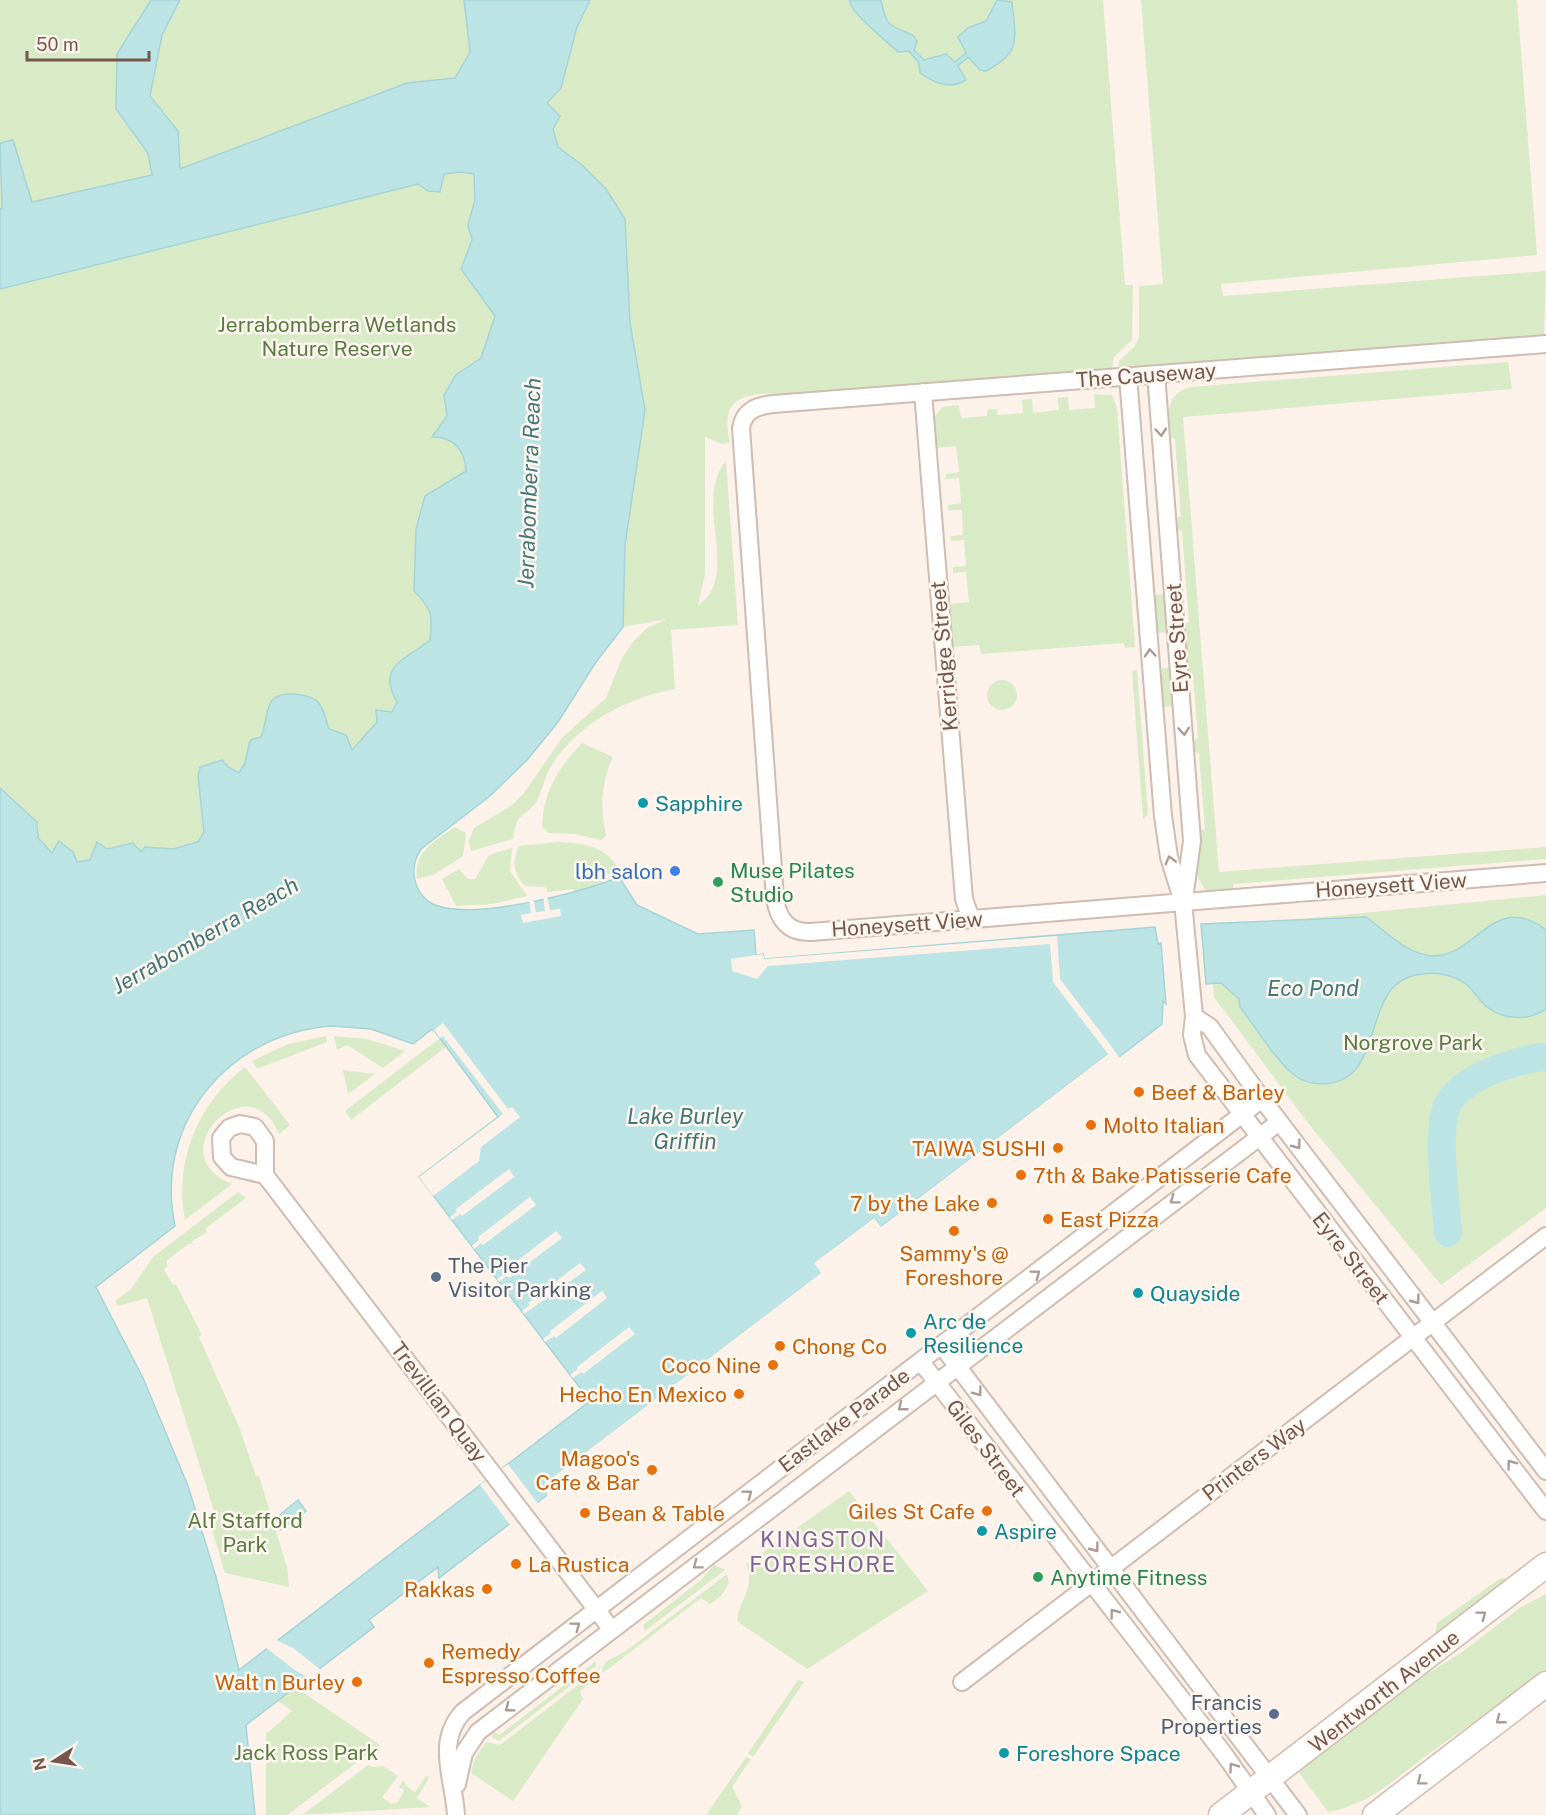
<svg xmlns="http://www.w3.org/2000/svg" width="1546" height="1815" font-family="'Public Sans',sans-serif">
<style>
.green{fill:#d9eac7}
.water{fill:#bde4e5;stroke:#a4d4d7;stroke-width:1.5;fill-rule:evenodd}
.pier{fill:#fcf2e9}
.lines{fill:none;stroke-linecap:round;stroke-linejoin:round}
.river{stroke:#bde4e5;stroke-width:28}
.minor-casing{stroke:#d0bcb1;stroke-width:20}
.secondary-casing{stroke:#d3bbaf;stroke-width:27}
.minor{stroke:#fff;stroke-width:16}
.secondary{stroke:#fff;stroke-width:24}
.oneway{stroke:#ad9a94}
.culture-dot{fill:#0f9aa8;stroke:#fef7ef;stroke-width:2}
.shop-dot{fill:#3f7fe0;stroke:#fef7ef;stroke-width:2}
.leisure-dot{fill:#2e9e5b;stroke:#fef7ef;stroke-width:2}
.food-dot{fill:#e8710a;stroke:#fef7ef;stroke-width:2}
.service-dot{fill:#5c6f8a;stroke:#fef7ef;stroke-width:2}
.labels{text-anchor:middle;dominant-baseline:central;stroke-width:5;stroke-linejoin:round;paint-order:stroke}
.park-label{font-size:21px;fill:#5b7b45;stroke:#fef7ef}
.street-label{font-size:21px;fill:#76574d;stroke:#fef7ef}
.culture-label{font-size:21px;fill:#0d838f;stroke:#fef7ef;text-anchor:start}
.leisure-label{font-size:21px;fill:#27864d;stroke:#fef7ef;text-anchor:start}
.shop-label{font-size:21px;fill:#366cbe;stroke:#fef7ef;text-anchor:end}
.food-label{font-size:21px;fill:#c56008;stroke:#fef7ef;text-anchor:start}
.service-label{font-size:21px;fill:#4e5e75;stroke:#fef7ef;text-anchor:start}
.water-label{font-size:22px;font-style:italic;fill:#41777a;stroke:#fef7ef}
.neighbourhood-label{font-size:22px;letter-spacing:1.5px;fill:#7e6592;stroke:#fef7ef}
</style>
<rect width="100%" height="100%" fill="#fcf2e9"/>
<path class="green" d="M0,0H1103L1125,285H1133L1132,340L1114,357L1112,370L802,394C765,394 715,385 730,442L722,444L705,437V574L698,605C742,578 692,500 726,461L738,625L671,630L675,689C626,698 576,724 550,768C544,778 542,793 536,802C522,821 517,810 513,839L471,851L469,841L474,828L511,806L524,793L562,738L606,698L622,658L633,642L647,628L667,619L623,627L610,635L416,846L227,1063L0,808Z
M1141,0H1517L1537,255L1221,284L1223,296L1546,271L1544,336L1119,369V361L1134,347L1139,338V286L1163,284Z
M1508,362L1512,389L1183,417L1219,872L1546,847V859L1234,884L1232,890L1214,892L1204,889L1196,873L1200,831L1205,829L1199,753L1193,752V741L1198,738L1193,674H1187L1183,624L1189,622L1182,531L1176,530L1175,519L1181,516L1175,439L1169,437C1167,415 1165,394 1191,387Z
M1094,394L1112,395L1117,408L1135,647L1125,648L1124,643L981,654L979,645L951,647L948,604L969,602L966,572L953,573V567L966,566L964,540L951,541L950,536L963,535L962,510H948V505L961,503L959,478L946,479V474L959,472L956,446L935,448V416L943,407L959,405L961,418L987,416V410L997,409V415L1023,413L1022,400L1032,399L1033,413L1059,410L1058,398L1068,397L1069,410L1095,408Z
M1167,594L1170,632L1155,633L1152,595Z
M1172,667L1175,706L1160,707L1157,669Z
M1137,670L1148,814L1143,819L1132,671Z
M987 695a15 15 0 1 1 30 0a15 15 0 1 1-30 0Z
M582,743L613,757C601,782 600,809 606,836L601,840L575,834L548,833L542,826C543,792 559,767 582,743Z
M455,827L466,833L463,856L435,874L417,879C413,852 436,840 455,827Z
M558,842C581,843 603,845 617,866L602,880L603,883L574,892L573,889L548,892L546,887L525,886C513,874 512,861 519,846Z
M512,848L510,871L527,896L492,904L456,906L442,879L459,869L468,879H475L489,855Z
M1546,895V1208L1441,1285L1308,1123L1214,997L1208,928Z
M326,1036L327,1042L257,1069L252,1061L288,1044Z
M334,1036L367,1039L405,1051L383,1068L347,1045L337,1050Z
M440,1038L447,1046L351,1120L345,1111Z
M245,1067L290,1125L279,1134C249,1061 157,1155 232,1184L185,1220C173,1162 199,1102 245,1067Z
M343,1070L375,1074L348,1094Z
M238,1192L246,1198L205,1229L207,1232L191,1242L193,1244H188L166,1261L168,1266L164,1269L173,1285L176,1284L202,1335L199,1337L239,1427L256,1476H259L287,1567L289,1587L225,1573L208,1517L215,1514L147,1298L118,1306L115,1301L131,1289L153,1257Z
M849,1491L928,1591L807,1669L737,1621C739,1600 756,1587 746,1564Z
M714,1565L725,1570L645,1631L643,1625L701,1580Z
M727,1574L729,1583L721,1596L710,1604L701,1598L603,1673L602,1668L607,1661L626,1651Z
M1501,1578L1509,1579L1435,1635L1437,1623Z
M1546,1594V1673C1508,1700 1469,1725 1431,1752C1395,1778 1374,1803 1328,1812L1297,1770L1402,1690L1462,1652L1521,1607Z
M596,1661V1666L499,1741L492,1737L494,1732L499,1735Z
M599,1669L600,1675L580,1691L583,1699L513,1801L471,1773L474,1760L486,1742L500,1745Z
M308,1677L313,1679L304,1693L380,1745L287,1815H266V1734L292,1711L278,1701Z
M798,1680L804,1682L753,1757L748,1753Z
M746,1757L751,1759L732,1787L742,1806L737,1815H706Z
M368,1765L372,1767L383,1766L398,1776L382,1797L391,1804L398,1802L404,1790L399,1787L403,1781L406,1783L405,1785L415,1792L426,1776L429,1778L417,1798L430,1807L302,1815Z"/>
<path class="water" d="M151,0H180L162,35L150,96L178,131L180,169L407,83L455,78L470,52L464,0H590L577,27L561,88L547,103L560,116L553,129L558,147L582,165L606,189L625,219L630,323L645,410L625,545L623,627L596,662L558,722L528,759L490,796L421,849C414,860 412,873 416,884C420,895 428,903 438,906C479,919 579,893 619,877L637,905L698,934L754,930L756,955L763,954L764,959L1155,927L1158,944L1161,943L1166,1004L1163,1001L1162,1024L1119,1057L1114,1050L1108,1054L881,1227L874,1218L815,1263L822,1273L545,1484L547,1495L538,1502L439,1578L438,1567L369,1620L374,1627L246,1725L255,1815H0V788L37,822L38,838L52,853L59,841L73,852L77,862L90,860L97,842L107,849L133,843L141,852L145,847L173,849L198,842L204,832L198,776L200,767L222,760L228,767L239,773L245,763L250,740L261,737C266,726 265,714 270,704C277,689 308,693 318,702C324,708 326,721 329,729L346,735L352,750L377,722L376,710L392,712L397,702C375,665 408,659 430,640C433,615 432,609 414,591L416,529L425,496L466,471C465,450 454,437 432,437L447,416L444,395L456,375L481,358L495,316L461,269L472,240L468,225L475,200L474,174L461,172L444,174L440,192L428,191L418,184L0,289V209L2,208L0,143L13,140L32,202L152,175L148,153L116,109L117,54ZM332,1026L371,1029L413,1044L431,1030H434L498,1117L419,1177L590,1401L239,1670L216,1577L188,1486L143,1378L96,1287L175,1226C153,1122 230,1033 332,1026Z
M849,0H881C887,31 891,24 914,36L917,42L914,50L924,60L946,54L955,62L966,53L958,37L968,28L986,21L997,0L1012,2C1015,40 1023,51 986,71L980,70L968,57L958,66L966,80C949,90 935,83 920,73L919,63L909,51L898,52C887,41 851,14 849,0Z
M1366,917C1386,931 1407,955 1433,956C1476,957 1494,890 1546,930V1009C1528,1021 1504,1020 1487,1007C1478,1000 1474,990 1465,983C1452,975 1437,972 1422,974C1356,981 1391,1080 1324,1084C1314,1084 1303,1082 1294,1075C1273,1057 1257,1029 1240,1007L1239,999L1221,983L1206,984L1201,924Z
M298,1500L306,1511L280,1530L276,1518Z"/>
<path class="pier" d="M543,896H547L550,910L560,909L561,916L523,923L521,915L531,913L529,899L533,898L536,912L545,911Z
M1057,936L1060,979L1121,1059L1113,1054L1109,1056L882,1230H879L873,1222L819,1264L824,1275L548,1485L550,1495L548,1498L544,1484L821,1273L814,1263L874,1218L881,1227L1108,1054L1053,982L1050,944L768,966L757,979L732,971L731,959L763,954L764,959Z
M443,1023L508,1109L512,1107L520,1117L481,1147L479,1161L433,1196L419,1177L503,1114L443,1036L440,1038L434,1030Z
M509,1169L514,1177L462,1216L460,1214L452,1220L450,1217L457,1212L456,1209Z
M530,1197L536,1205L483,1245L481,1243L474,1249L472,1246L479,1240L478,1237Z
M556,1231L562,1238L509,1278L507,1276L499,1282L497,1279L505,1273L504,1271Z
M580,1263L586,1270L524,1314L522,1311L530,1305L528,1303Z
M602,1291L607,1298L556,1338L554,1336L545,1342L543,1339L551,1333L550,1331Z
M629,1327L635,1334L583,1374L581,1372L573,1378L570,1375L578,1369L577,1367Z
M508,1464L539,1505L511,1526L480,1485Z
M274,1639L293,1648L322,1671L312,1679L296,1671L265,1647Z"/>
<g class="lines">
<path class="river" d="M1448,1233C1446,1199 1437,1143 1445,1112C1453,1079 1516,1059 1546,1057"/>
<g class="minor-casing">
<path id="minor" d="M1546,344L773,404C757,406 744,410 741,428L775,898C778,920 789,933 811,932L1546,873
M1156,374L1192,841L1184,899
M1128,376L1163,816L1169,857L1183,902L1194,1016L1192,1035L1197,1055L1546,1511
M923,392L964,899L971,919
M1194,1016L1210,1027L1262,1099L1546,1471
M240,1124L255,1127L265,1141V1175L231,1167L222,1157L221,1138L229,1128Z
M265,1175L612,1630
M942,1346L1298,1815
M921,1362L1224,1754L1267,1815
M962,1682L1546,1236
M457,1784L464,1753L478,1732L1279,1122
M456,1815C454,1779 435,1742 463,1712L1262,1099"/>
</g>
<g class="secondary-casing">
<path id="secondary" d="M1221,1815L1546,1565
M1375,1815L1546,1684"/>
</g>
<use href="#minor" class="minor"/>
<use href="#secondary" class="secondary"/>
</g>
<defs><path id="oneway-chevron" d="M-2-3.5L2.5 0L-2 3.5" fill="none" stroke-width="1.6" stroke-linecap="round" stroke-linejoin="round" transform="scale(1.5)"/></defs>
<g class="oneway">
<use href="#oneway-chevron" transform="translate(1161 432) rotate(85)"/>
<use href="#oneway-chevron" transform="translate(1150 653) rotate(-94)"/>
<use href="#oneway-chevron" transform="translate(1184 731) rotate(86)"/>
<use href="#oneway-chevron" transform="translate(1170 860) rotate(-105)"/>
<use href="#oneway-chevron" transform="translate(1297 1145) rotate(53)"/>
<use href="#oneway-chevron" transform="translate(1174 1200) rotate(143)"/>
<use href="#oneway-chevron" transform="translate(1036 1274) rotate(-37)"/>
<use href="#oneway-chevron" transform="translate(1416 1300) rotate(53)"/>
<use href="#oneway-chevron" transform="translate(978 1392) rotate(53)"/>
<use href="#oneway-chevron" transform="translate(902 1407) rotate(142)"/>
<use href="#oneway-chevron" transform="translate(1511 1464) rotate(-127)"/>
<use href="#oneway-chevron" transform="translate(748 1494) rotate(-37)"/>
<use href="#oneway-chevron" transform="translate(1095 1548) rotate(53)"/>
<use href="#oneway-chevron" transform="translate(697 1565) rotate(143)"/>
<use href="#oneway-chevron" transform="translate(1114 1613) rotate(-127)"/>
<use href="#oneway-chevron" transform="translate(1482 1615) rotate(-37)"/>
<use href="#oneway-chevron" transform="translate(576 1626) rotate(-37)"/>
<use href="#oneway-chevron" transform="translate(509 1708) rotate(143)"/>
<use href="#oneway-chevron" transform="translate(1500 1720) rotate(142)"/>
<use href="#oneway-chevron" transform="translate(1233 1767) rotate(-125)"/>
<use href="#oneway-chevron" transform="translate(1421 1781) rotate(143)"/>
</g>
<g class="culture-dot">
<circle cx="643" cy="803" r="6"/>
<circle cx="1138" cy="1293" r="6"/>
<circle cx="911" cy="1333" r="6"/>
<circle cx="982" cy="1531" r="6"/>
<circle cx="1004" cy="1753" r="6"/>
</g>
<circle class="shop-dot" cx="675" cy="871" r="6"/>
<g class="leisure-dot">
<circle cx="718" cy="882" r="6"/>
<circle cx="1038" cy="1577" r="6"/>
</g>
<g class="food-dot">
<circle cx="1139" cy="1092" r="6"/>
<circle cx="1091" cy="1125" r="6"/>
<circle cx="1058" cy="1148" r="6"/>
<circle cx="1021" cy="1175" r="6"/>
<circle cx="992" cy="1203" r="6"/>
<circle cx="1048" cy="1219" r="6"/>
<circle cx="954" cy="1231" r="6"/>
<circle cx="780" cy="1346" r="6"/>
<circle cx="773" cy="1365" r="6"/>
<circle cx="739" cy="1394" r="6"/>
<circle cx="652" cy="1470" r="6"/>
<circle cx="987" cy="1511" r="6"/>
<circle cx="585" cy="1513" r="6"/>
<circle cx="516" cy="1564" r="6"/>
<circle cx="487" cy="1589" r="6"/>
<circle cx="429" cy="1663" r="6"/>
<circle cx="357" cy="1682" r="6"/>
</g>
<g class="service-dot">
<circle cx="436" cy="1277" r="6"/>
<circle cx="1274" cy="1714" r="6"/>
</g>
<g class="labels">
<g class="park-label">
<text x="337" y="324">Jerrabomberra Wetlands<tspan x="337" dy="24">Nature Reserve</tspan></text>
<text x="1413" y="1042">Norgrove Park</text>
<text x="245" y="1520">Alf Stafford<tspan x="245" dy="24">Park</tspan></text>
<text x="306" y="1752">Jack Ross Park</text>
</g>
<g class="street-label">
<text transform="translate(1146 375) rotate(-4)">The Causeway</text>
<text transform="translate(1177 638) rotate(-94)">Eyre Street</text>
<text transform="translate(944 656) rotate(-95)">Kerridge Street</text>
<text transform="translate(1391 885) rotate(-4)">Honeysett View</text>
<text transform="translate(907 924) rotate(-4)">Honeysett View</text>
<text transform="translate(1351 1258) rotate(52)">Eyre Street</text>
<text transform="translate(439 1402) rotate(53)">Trevillian Quay</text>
<text transform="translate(844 1420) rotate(-37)">Eastlake Parade</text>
<text transform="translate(986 1448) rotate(53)">Giles Street</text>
<text transform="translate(1254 1459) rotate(-37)">Printers Way</text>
<text transform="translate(1384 1691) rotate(-38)">Wentworth Avenue</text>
</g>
<g class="culture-label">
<text x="655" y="803">Sapphire</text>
<text x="1150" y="1293">Quayside</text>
<text x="923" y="1321">Arc de<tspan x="923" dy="24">Resilience</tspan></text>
<text x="994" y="1531">Aspire</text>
<text x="1016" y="1753">Foreshore Space</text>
</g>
<g class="leisure-label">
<text x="730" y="870">Muse Pilates<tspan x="730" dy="24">Studio</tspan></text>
<text x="1050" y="1577">Anytime Fitness</text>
</g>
<g class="shop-label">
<text x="663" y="871">lbh salon</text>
</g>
<g class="food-label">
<text x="1151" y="1092">Beef &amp; Barley</text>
<text x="1103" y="1125">Molto Italian</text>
<text x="1046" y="1148" text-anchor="end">TAIWA SUSHI</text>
<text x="1033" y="1175">7th &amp; Bake Patisserie Cafe</text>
<text x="980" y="1203" text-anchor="end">7 by the Lake</text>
<text x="1060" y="1219">East Pizza</text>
<text x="954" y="1253" text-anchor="middle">Sammy's @<tspan x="954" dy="24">Foreshore</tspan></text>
<text x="792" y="1346">Chong Co</text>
<text x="761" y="1365" text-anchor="end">Coco Nine</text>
<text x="727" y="1394" text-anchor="end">Hecho En Mexico</text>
<text x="640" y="1458" text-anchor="end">Magoo's<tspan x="640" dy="24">Cafe &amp; Bar</tspan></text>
<text x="975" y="1511" text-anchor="end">Giles St Cafe</text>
<text x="597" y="1513">Bean &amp; Table</text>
<text x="528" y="1564">La Rustica</text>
<text x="475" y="1589" text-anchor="end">Rakkas</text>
<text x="441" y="1651">Remedy<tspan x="441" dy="24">Espresso Coffee</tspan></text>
<text x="345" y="1682" text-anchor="end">Walt n Burley</text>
</g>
<g class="service-label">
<text x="448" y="1265">The Pier<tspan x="448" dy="24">Visitor Parking</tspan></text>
<text x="1262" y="1702" text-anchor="end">Francis<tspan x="1262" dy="24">Properties</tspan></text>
</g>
<g class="water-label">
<text transform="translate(529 483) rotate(-88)">Jerrabomberra Reach</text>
<text transform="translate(205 935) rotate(-30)">Jerrabomberra Reach</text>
<text x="1313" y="988">Eco Pond</text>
<text x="685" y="1116">Lake Burley<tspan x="685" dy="25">Griffin</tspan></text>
</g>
<g class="neighbourhood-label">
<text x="823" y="1539">KINGSTON<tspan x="823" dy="25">FORESHORE</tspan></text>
</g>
</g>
<g transform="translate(54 1761) rotate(258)" stroke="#fef7ef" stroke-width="4.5" paint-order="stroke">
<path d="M0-4.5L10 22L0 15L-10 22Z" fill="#76574d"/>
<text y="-9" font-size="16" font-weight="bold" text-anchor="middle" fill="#76574d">N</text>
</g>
<path d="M27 51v9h122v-9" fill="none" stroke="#76574d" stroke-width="3"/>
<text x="36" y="51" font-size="18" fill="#76574d" stroke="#fef7ef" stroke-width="4.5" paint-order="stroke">50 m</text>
</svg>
